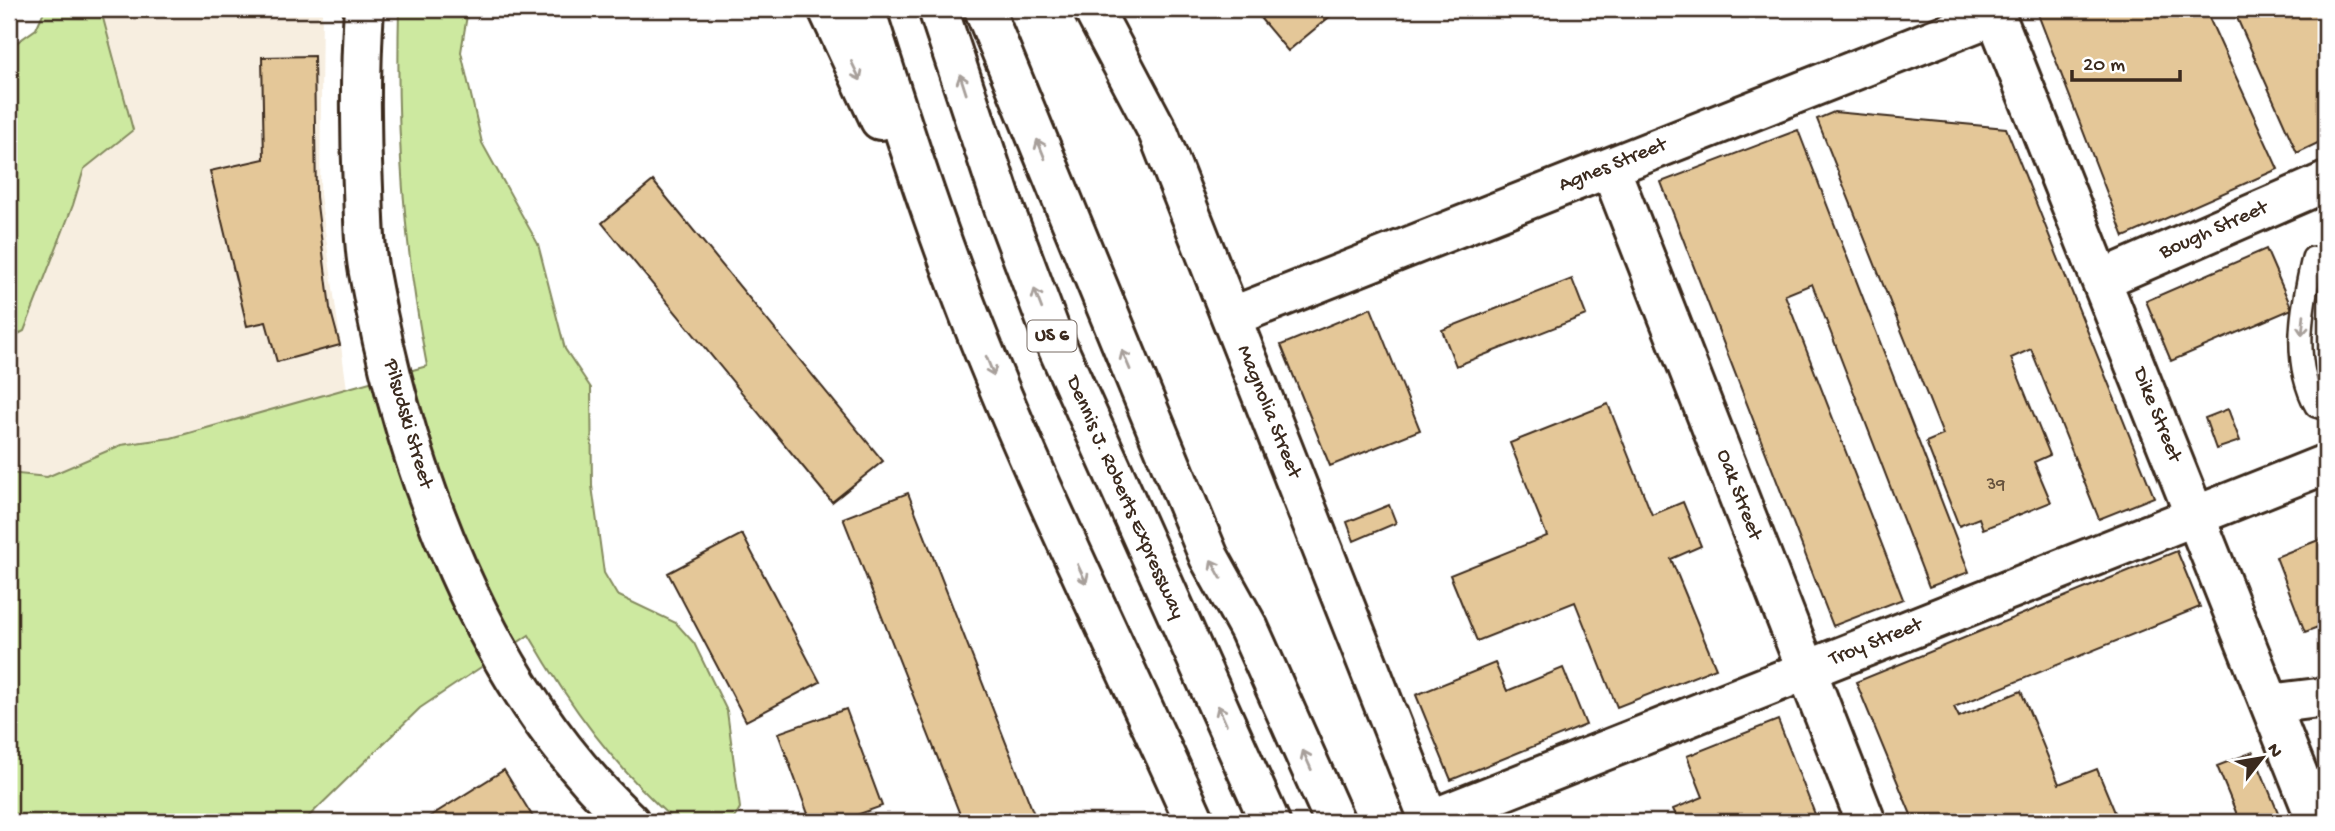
<svg xmlns="http://www.w3.org/2000/svg" width="2335" height="831" font-family="'Gochi Hand',sans-serif">
<style>
.built{fill:#f7eee0}
.green{fill:#cde9a0;stroke:#848a5f;stroke-width:2}
.building{fill:#e4c798;stroke:#3b2a1e;stroke-width:2}
.lines{fill:none;stroke-linecap:round;stroke-linejoin:round}
.lane-casing{stroke:#3b2a1e;stroke-width:26}
.street-casing{stroke:#3b2a1e;stroke-width:44}
.highway-casing{stroke:#3b2a1e;stroke-width:44}
.lane{stroke:#fff;stroke-width:21}
.street{stroke:#fff;stroke-width:38}
.highway{stroke:#fff;stroke-width:38}
.oneway{stroke:#a79f9a}
.labels{text-anchor:middle;dominant-baseline:central;stroke-width:6;stroke-linejoin:round;paint-order:stroke}
.number-label{font-size:18px;fill:#65513c}
.shield{fill:#fff;stroke:#766a62;stroke-width:2}
.shield-label{font-size:19px;font-weight:bold;fill:#3b2a1e}
.street-label{font-size:21px;fill:#3b2a1e;stroke:#fff}
</style>
<rect width="100%" height="100%" fill="#fff"/>
<filter id="ink" filterUnits="userSpaceOnUse"><feTurbulence type="fractalNoise" baseFrequency=".0143" numOctaves="2"/><feDisplacementMap in="SourceGraphic" scale="14" xChannelSelector="R" yChannelSelector="G"/><feConvolveMatrix kernelMatrix="1 2 1 2 8 2 1 2 1" color-interpolation-filters="sRGB"/></filter>
<g filter="url(#ink)">
<path class="built" d="M90,9H322L320,194L347,389L171,438L121,445L47,477L9,473V339L24,330L73,205L84,168L133,130L103,18Z"/>
<path class="green" d="M45,9H90L103,18L133,130L84,169L73,205L24,331L9,339V48L36,29Z
M399,9H468L461,52L482,143L538,244L565,349L591,388L592,486L604,573L617,595L676,623L694,643L727,711L740,808L732,822H676C614,766 571,708 529,635L420,708L303,822H9V473L47,477L121,445L171,438L427,366C403,242 396,135 399,9Z"/>
<path class="building" d="M1273,9H1339L1288,51L1261,19Z
M2036,9H2205L2278,169L2124,237Z
M2233,9H2320L2326,18V139L2297,153Z
M314,56L316,197L330,308L340,345L277,362L266,322L247,326L210,171L264,159L262,57Z
M1834,112L2006,128L2154,497L2099,519L2031,349L2011,358L2050,455L2034,462L2051,502L1983,529L1979,518L1959,526L1926,442L1943,435L1817,119Z
M1798,130L1969,572L1929,587L1812,284L1785,295L1903,599L1833,626L1661,182Z
M653,181L883,461L832,502L602,223Z
M2266,249L2292,309L2171,361L2146,301Z
M1572,279L1586,315L1456,366L1442,330Z
M1371,308L1420,430L1330,466L1281,345Z
M1608,404L1652,515L1683,502L1701,546L1671,559L1716,668L1617,707L1575,602L1477,641L1450,575L1547,536L1510,443Z
M2228,409L2240,441L2216,449L2205,418Z
M908,493L1037,822H963L843,518Z
M1389,505L1396,523L1354,541L1347,522Z
M742,534L820,682L746,721L668,573Z
M2326,537V624L2305,632L2276,557Z
M2177,551L2200,607L1954,707L1959,717L2021,691L2059,784L2097,769L2119,822H1914L1856,682Z
M1495,663L1507,691L1563,668L1586,725L1451,780L1416,695Z
M846,709L882,806L837,822H811L778,733Z
M1778,720L1818,822H1679L1673,809L1703,797L1687,756Z
M2253,752L2282,822H2240L2217,766Z
M504,770L536,822H421Z"/>
<g class="lines">
<g class="lane-casing">
<path id="lane" d="M2313,258C2302,306 2291,361 2316,406L2326,409"/>
</g>
<g class="street-casing">
<path id="street" d="M364,9C360,69 360,128 363,188C364,218 364,249 370,278C405,471 484,685 630,822
M1093,9L1158,132L1430,822
M1993,9L2317,822
M1610,168L1866,822
M2103,279L2326,182
M1231,317L1995,15
M2270,704L2326,697
M1425,822L2326,464"/>
</g>
<g class="highway-casing">
<path id="highway" d="M828,9L880,120
M865,9C898,113 931,217 971,319C1038,490 1121,655 1195,822
M938,9L1004,208L1051,333L1270,822
M984,9L1209,557L1249,629L1335,822"/>
</g>
<use href="#lane" class="lane"/>
<use href="#street" class="street"/>
<use href="#highway" class="highway"/>
</g>
<defs><path id="oneway-shaft" d="M-6 0H5M1.5-3L5.5 0L1.5 3" fill="none" stroke-width="1.6" stroke-linecap="round" stroke-linejoin="round" transform="scale(1.75)"/></defs>
<g class="oneway">
<use href="#oneway-shaft" transform="translate(856 71) rotate(64)"/>
<use href="#oneway-shaft" transform="translate(963 84) rotate(-108)"/>
<use href="#oneway-shaft" transform="translate(1041 149) rotate(-112)"/>
<use href="#oneway-shaft" transform="translate(1038 299) rotate(-111)"/>
<use href="#oneway-shaft" transform="translate(2303 325) rotate(95)"/>
<use href="#oneway-shaft" transform="translate(1126 360) rotate(-113)"/>
<use href="#oneway-shaft" transform="translate(990 366) rotate(68)"/>
<use href="#oneway-shaft" transform="translate(1216 569) rotate(-119)"/>
<use href="#oneway-shaft" transform="translate(1082 574) rotate(65)"/>
<use href="#oneway-shaft" transform="translate(1222 715) rotate(-114)"/>
<use href="#oneway-shaft" transform="translate(1307 760) rotate(-114)"/>
</g>
</g>
<g class="labels">
<g class="number-label">
<text x="1996" y="485">39</text>
</g>
<rect class="shield" x="1027.5" y="320.5" width="49" height="31" rx="5"/>
<g class="shield-label">
<text x="1052" y="336">US 6</text>
</g>
<g class="street-label">
<text transform="translate(1613 166) rotate(-22)">Agnes Street</text>
<text transform="translate(2214 231) rotate(-24)">Bough Street</text>
<text transform="translate(1268 412) rotate(68)">Magnolia Street</text>
<text transform="translate(2156 415) rotate(68)">Dike Street</text>
<text transform="translate(407 424) rotate(74)">Pilsudski Street</text>
<text transform="translate(1738 495) rotate(69)">Oak Street</text>
<text transform="translate(1124 498) rotate(66)">Dennis J. Roberts Expressway</text>
<text transform="translate(1876 643) rotate(-22)">Troy Street</text>
</g>
</g>
<rect width="2335" height="831" fill="none" stroke="#fff" stroke-width="35"/>
<rect x="18" y="18" width="2300" height="796" fill="none" stroke="#3b2a1e" stroke-width="2.5" filter="url(#ink)"/>
<g transform="translate(2262 758) rotate(59)" stroke="#ffffff" stroke-width="5" paint-order="stroke">
<path d="M0-5L12 26L0 18L-12 26Z" fill="#3b2a1e"/>
<text y="-10" font-size="19" font-weight="bold" text-anchor="middle" fill="#3b2a1e">N</text>
</g>
<path d="M2072 70v10h108v-10" fill="none" stroke="#3b2a1e" stroke-width="3.5"/>
<text x="2083" y="70" font-size="21" fill="#3b2a1e" stroke="#ffffff" stroke-width="5" paint-order="stroke">20 m</text>
</svg>
